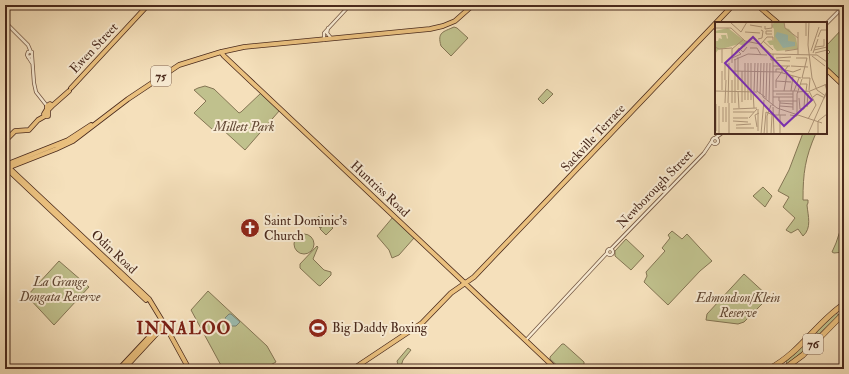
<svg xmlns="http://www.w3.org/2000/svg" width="849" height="374" font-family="'IM FELL Double Pica',serif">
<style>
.green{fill:#c0c18d;stroke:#847554}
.water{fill:#9cbdb1;stroke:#7b8275}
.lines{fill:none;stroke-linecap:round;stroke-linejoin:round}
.minor-casing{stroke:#745744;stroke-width:4}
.major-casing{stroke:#49291c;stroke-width:5.5}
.highway-casing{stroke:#49291c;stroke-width:6}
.minor{stroke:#f8ebd3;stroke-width:2.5}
.major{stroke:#eac07e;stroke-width:4}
.highway{stroke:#eac07e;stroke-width:5}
.labels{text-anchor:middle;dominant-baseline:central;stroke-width:4;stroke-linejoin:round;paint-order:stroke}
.shield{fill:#f8ebd3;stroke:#7e6353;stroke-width:1}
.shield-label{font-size:12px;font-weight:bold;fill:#49291c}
.street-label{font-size:13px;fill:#49291c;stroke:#f8ebd3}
.park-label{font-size:13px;font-style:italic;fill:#614733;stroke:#f8ebd3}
.poi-label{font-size:13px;fill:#49291c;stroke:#f8ebd3;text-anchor:start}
.district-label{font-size:17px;font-weight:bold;letter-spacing:1px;fill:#7a1f14;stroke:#f8ebd3}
.inset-road{fill:none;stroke:#b0977b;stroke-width:1}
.view{fill:#7b2cbf;fill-opacity:0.15;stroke:#7b2cbf;stroke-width:2}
.inset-edge{fill:none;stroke:#49291c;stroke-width:2}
</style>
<rect width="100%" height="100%" fill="#f5e0bb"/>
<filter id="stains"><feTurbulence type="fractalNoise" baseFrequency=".005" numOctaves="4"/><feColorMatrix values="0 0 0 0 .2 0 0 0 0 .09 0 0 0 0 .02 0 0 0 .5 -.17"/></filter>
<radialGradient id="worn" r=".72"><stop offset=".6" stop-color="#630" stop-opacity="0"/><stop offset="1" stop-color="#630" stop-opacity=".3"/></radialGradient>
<path class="green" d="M454,27L457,28L468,38L451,56L441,46C437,32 443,32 454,27Z
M844,27V78L841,81L826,66V56L830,52L826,48V46Z
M205,86L214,89L239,113L241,112L261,93L280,110L245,150L222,129L217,132L213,130L194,113L206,101L194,90L198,88Z
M547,89L553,94L543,104L538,99Z
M803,133H816C805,158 803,173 803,200H808V203L807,205C808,216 812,228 803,236L798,229L791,233L786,230L795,218L783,207L789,197L778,191L789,170Z
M763,187L772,196L765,207L753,196Z
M319,216L325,222L320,228L314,222Z
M393,217L414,238L399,255L392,258L389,250L377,236Z
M326,222L333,228L326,235L320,229Z
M672,231L682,239L687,234L712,261L700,271L668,305L644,282L647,276L646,272L665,251L662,248L670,238L668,235Z
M840,231H844V252L834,253L832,252L836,243Z
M294 244a10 10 0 1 1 20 0a10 10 0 1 1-20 0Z
M626,239L644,256L631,270L615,256V251Z
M317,246L318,247L313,259L324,270L331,272V275L320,286L318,285L300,268V264Z
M59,261L89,287L54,325L27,296Z
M744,274L769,297L744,322L738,324L706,320L707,314Z
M208,291L267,346L276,362L263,369H223L191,310Z
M836,313L839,315L819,334L815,332Z
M814,334L817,336L801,353L787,364L786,361L788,359Z
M562,344H564L584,362V364L578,369H561L550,359V357Z
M408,348L411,350L403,360L400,369H399L397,361Z"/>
<path class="water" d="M229,314H231L240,322L236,326H231L226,323L225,318Z"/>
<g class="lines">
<g class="minor-casing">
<path id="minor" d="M5,22L28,45L31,52
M826,24L844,6
M328,28L327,33L331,38
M324,40V33L350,5
M32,56L34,83L36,92L47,106
M28,57L32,56V52H28L27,55L32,63
M715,138L722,133
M712 141a3 3 0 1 1 6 0a3 3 0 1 1-6 0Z
M607 252a3 3 0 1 1 6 0a3 3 0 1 1-6 0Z
M611,249L704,153L712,141
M526,340L607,253"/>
</g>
<g class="major-casing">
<path id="major" d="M757,5L778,23
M221,52L224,56L241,72L556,369
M826,69L844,86
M71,88L148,5
M50,104L52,106L48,110V116H45L44,114L47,109V106Z
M52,106L69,91
M5,141L15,131L29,130L38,120L45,116
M5,164L149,299L166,327L189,369
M5,165L68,140L91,125
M5,167L146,300
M5,169L56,149L73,141L128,99L179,65L221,52L244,47L430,29L443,26L455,21L473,5
M119,369L163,322
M124,369L162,328
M353,369L422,323L451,293L474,277L733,5"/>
</g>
<g class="highway-casing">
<path id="highway" d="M769,369C801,352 816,323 844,304
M784,369L803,355L844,313"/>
</g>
<use href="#minor" class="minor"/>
<use href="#major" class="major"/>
<use href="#highway" class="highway"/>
</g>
<defs>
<g id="church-disc" transform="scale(1)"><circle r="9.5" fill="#8f2418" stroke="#f8ebd3"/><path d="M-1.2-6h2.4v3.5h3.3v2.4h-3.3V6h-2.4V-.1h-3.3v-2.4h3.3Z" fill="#fff"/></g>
<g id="stadium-disc" transform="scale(1)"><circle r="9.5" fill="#8f2418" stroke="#f8ebd3"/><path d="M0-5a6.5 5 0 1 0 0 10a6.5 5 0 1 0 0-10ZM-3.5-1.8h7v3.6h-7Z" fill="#fff"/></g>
</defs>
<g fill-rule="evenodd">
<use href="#church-disc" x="250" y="228"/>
<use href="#stadium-disc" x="318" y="328"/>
</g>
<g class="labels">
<g class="shield">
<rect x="151" y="66" width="20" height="20" rx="3"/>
<rect x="803" y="334" width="20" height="20" rx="3"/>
</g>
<g class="shield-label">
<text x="161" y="76">75</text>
<text x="813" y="344">76</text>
</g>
<g class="street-label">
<text transform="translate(94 48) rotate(-47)">Ewen Street</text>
<text transform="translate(593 138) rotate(-47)">Sackville Terrace</text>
<text transform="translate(380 189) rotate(43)">Huntriss Road</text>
<text transform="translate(655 189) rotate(-46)">Newborough Street</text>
<text transform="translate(114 252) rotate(43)">Odin Road</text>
</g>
<g class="park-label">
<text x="244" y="127">Millett Park</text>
<text x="60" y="282">La Grange<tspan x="60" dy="15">Dongata Reserve</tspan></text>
<text x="738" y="298">Edmondson/Klein<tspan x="738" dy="15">Reserve</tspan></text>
</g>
<g class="poi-label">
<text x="264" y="221">Saint Dominic's<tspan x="264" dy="15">Church</tspan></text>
<text x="332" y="328">Big Daddy Boxing</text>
</g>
<g class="district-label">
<text x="184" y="328">INNALOO</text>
</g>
</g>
<g transform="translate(715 22)">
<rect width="112" height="112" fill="#f5e0bb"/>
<path d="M54,0L57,4L59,0H69L70,6L74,7L81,16L83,27L62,29L59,26L58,23H55L52,19L59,18V7ZM13,6L31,20L30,25L24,22L3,28L0,32V19H3L4,16L0,15L7,17L6,13H11L12,17L13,16L12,11H0V9Z" fill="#c0c18d"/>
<path d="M62,10L73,13V19L80,20V24L68,26L60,14Z" fill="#9cbdb1"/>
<path class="inset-road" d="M69,0L70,6L83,16M94,0L93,23L97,56L102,68L112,75M16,1L26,10L32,0M35,3L47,5M50,4V7L57,6V0M1,6H16L30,19L45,22L56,32L102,33L112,40M30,10L45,11M57,12H51V9H57M91,14V0M103,15L106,8H112M43,17L47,16L48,9L46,8M48,19L58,28M46,22L52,15H58V18M0,25L4,27L17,26M100,25L109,24V17M35,26H42L46,33M17,27L29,17M99,28L112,25M70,29L83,27M96,29L104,5M20,31L24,26L28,30L32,25M98,31L103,17M100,31L112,28M83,33V10M97,34L110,44M56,35V38L75,39M17,36L26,32L24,30M61,36L76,35M81,36H92L87,56M20,37V81M19,38L33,32L52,33M7,41V27M17,41V27M43,41L42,69L50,75M58,44H75M73,44L70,48L78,50L86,47M76,44L93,45M17,49L64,50L86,56M27,49V80M61,50V47H67V51M87,56H95L94,68M10,58V41M61,59L76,60M85,62H92L91,69M61,66V58L66,51M7,68V49M23,68V35M0,69L42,70M23,69L24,86M39,69L40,41M58,69H82M69,69L72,52M76,69L78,54M79,69L84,56M38,70L39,86M82,70L95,69L112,62M45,72L46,41M61,72H78M48,75L49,41M48,75L62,86L107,101M58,75H78M64,75V79H82M98,75L102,72L110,76M84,76L85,87H89L90,70M51,77L52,41M30,78V41M33,78V41M36,78V41M54,80L55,41M10,81L11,58M13,81L14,41M14,81V112M17,81V58M65,81L78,82M1,82V109M58,84V32M65,84L78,85M8,85V100M11,85V100M58,85L59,112M92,85L93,71M18,87L42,86M78,88V69M18,90H39M51,90L58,93H71M64,93L65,79M75,93L82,94V72L87,57M18,96H33M34,96L42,87M93,97L101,83L94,69M18,99L33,100M21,103L36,102M42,105L40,93L44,91M21,106H39M43,109V87M4,112V84M46,112L49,78M49,112L51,90M52,112V94L56,83M56,112L57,93M65,112V93M93,112L112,69L110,62M103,112V99L112,92"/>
<path class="view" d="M38,15L97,78L69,104L10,41Z"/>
<rect width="112" height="112" class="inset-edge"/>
</g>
<rect width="849" height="374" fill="none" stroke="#f5e0bb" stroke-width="20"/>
<rect x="6" y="6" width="837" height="362" fill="none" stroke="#49291c" stroke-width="2"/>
<rect x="10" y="10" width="829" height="354" fill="none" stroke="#49291c"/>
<rect width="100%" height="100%" filter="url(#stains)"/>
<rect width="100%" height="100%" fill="url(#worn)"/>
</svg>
